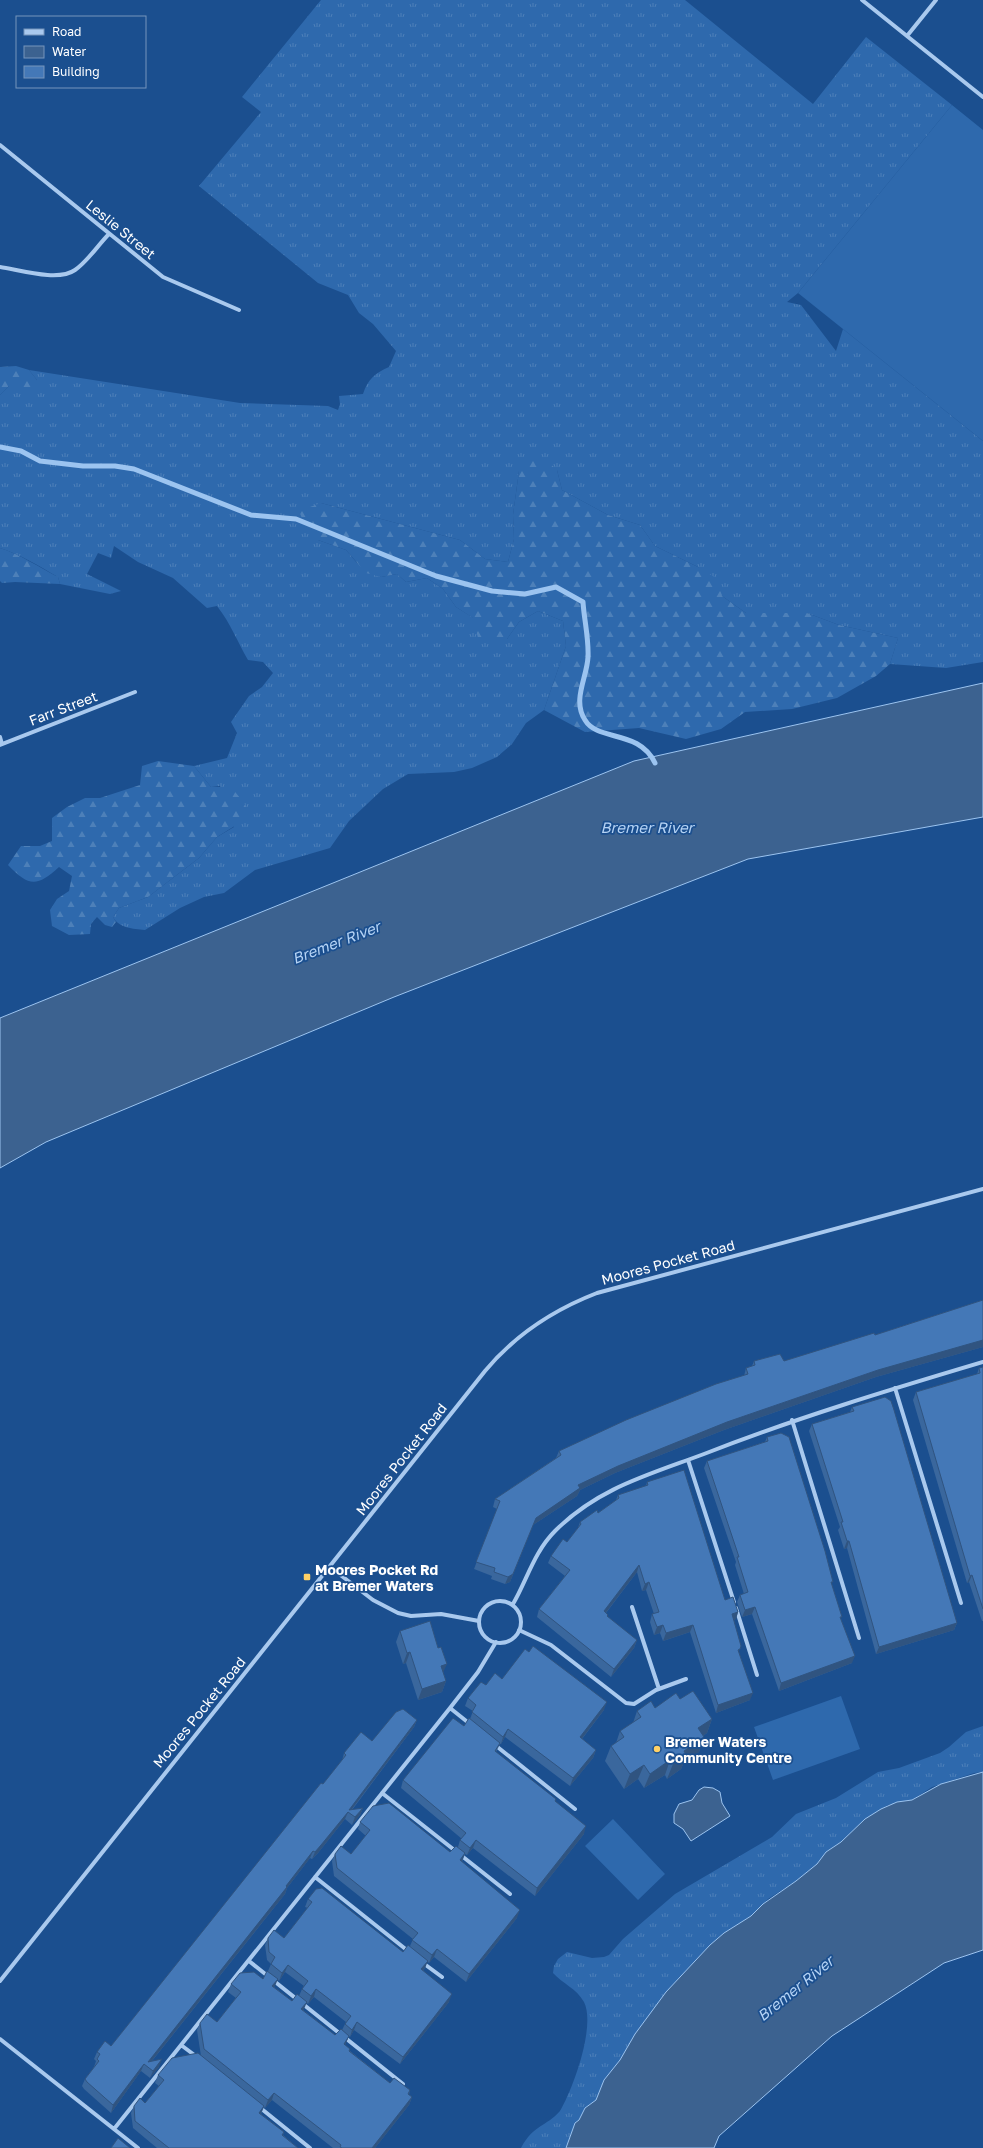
<svg xmlns="http://www.w3.org/2000/svg" width="983" height="2148" font-family="'Golos Text',sans-serif">
<style>
.grass{fill:url(#grass-tufts)}
.forest{fill:url(#forest-firs)}
.pitch{fill:#2e69ad}
.water{fill:#3c6290;stroke:#9cc4f0}
.lines{fill:none;stroke-linecap:round;stroke-linejoin:round}
.stream{stroke:#9cc4f0;stroke-width:5}
.street{stroke:#a9c9ee;stroke-width:4}
.wall{fill:#3a679d;fill-rule:evenodd}
.shaded-wall{fill:#305480}
.building{fill:#4478b7;stroke:#305480}
.poi-dot{fill:#ffd166;stroke:#1b4f8f;stroke-width:1.5}
.labels{text-anchor:middle;dominant-baseline:central;stroke-width:3.5;stroke-linejoin:round;paint-order:stroke}
.street-label{font-size:14px;fill:#fff;stroke:#1b4f8f}
.poi-label{font-size:14px;font-weight:bold;fill:#fff;stroke:#1b4f8f;text-anchor:start}
.water-label{font-size:15px;font-style:italic;fill:#b5d3f5;stroke:#1b4f8f}
</style>
<defs>
<pattern id="grass-tufts" width="24" height="20" patternUnits="userSpaceOnUse"><rect width="24" height="20" fill="#2e69ad"/><path d="M3 7l-1-3M5 7V3M7 7l1-3M15 17l-1-3M17 17v-4M19 17l1-3" fill="none" stroke="#4d80b9"/></pattern>
<pattern id="forest-firs" width="22" height="20" patternUnits="userSpaceOnUse"><rect width="22" height="20" fill="#2e69ad"/><path d="M5 1l3.5 6h-7zM16 11l3.5 6h-7z" fill="#4d80b9"/></pattern>
</defs>
<rect width="100%" height="100%" fill="#1b4f8f"/>
<path class="grass" d="M321,0H685L813,104L866,37L952,105L798,293L787,302L801,305L836,351L843,329L983,441V662L946,668L890,664L898,638L839,625L807,613H746L722,596L698,567L655,546L640,525L608,515L562,490L557,470L519,471L513,515L514,539L508,562L485,559L460,540L321,503L318,540L346,550L357,563L381,577L397,574L406,582L427,578L443,589L456,607L507,639L519,622L538,611L563,621L566,646L544,710L526,723L512,744L497,757L472,768L454,772L408,774L383,789L349,821L330,848L255,870L224,893L204,897L180,908L145,930C133,929 119,928 113,917L119,908L148,897L199,858L217,837L234,827L220,786L211,787L194,766L227,758L237,733L231,722L249,696L262,687L273,673L263,662L248,660C237,641 231,624 217,606L207,608L173,578L138,562L114,546L111,558L98,553L87,574L121,591L110,594L60,584L58,577C39,566 21,555 0,548V395L9,386L37,380L29,370L240,403L328,406L338,410L340,404L339,396L363,394C368,379 375,373 389,367L396,351L373,324L359,313L348,295L318,283L199,186L261,112L242,97Z
M983,1726V1772L974,1773L932,1787L912,1800L888,1805L865,1819L841,1842L826,1852L817,1864L796,1881L768,1899L751,1916L724,1933L710,1945L666,1992L635,2034L620,2060L604,2080L596,2100L585,2108L579,2120L575,2123L566,2148H521C534,2124 546,2127 560,2111C573,2089 596,2026 584,2002C576,1988 563,1984 553,1973L554,1966L558,1959L567,1952L592,1958L604,1957L609,1955L623,1939L675,1894L772,1837L796,1814L836,1798L878,1772L899,1768L940,1753L949,1747L966,1732Z"/>
<path class="forest" d="M16,366L29,370L37,380L34,388L9,386L0,395V367Z
M543,457L557,470L562,490L608,515L640,525L655,546L698,567L719,580L722,596L746,613H807L839,625L898,638L890,664L876,676L837,698L792,709L745,712L721,729L686,739L639,728L585,732L544,710L566,646L563,621L538,611L519,622L507,639L479,642L473,618L456,607L443,589L427,578L406,582L397,574L381,577L366,573L346,550L318,540L306,528L299,511L321,503L460,540L485,559L508,562L514,539L513,515L519,471L515,461L528,458Z
M0,548C21,555 39,567 58,577L60,584L15,582L2,583L0,581Z
M158,761L194,766L211,787H231L245,804L249,817L217,837L199,858L148,897L119,908L113,917L116,922L112,927L105,925L97,917L91,924L90,934L69,935L52,926L50,910L57,899L69,891L72,876L59,867C37,887 29,887 8,865L21,846H40L52,841V818L67,807L85,798H100L140,785L142,766Z"/>
<path class="pitch" d="M952,105L983,130V441L798,293Z
M841,1696L860,1749L773,1780L754,1727Z
M613,1819L665,1874L638,1900L585,1846Z"/>
<path class="water" d="M983,683V817L748,859L394,997L46,1142L0,1168V1018L634,761Z
M983,1772V1950L944,1963L832,2036L719,2136L714,2148H566L575,2123L579,2120L585,2108L596,2100L604,2080L620,2060L635,2034L666,1992L710,1945L724,1933L751,1916L763,1904L796,1881L817,1864L826,1852L841,1842L865,1819L881,1809L897,1802L912,1800L941,1784Z
M704,1787L713,1788L720,1792L722,1803L730,1816L691,1841L683,1829L674,1823V1814L679,1804L692,1800L699,1790Z"/>
<g class="lines">
<path class="stream" d="M0,447L21,451L40,461L83,466H115L134,469L251,515L296,519L436,576L492,591L525,594L556,587L583,602C584,619 589,639 588,657C587,678 572,700 585,720C598,742 639,729 655,763"/>
<path class="street" d="M862,0L983,97
M907,36L936,0
M0,145L163,277L239,310
M0,267C20,270 58,282 75,270C88,261 98,245 109,234
M0,737L2,744
M0,745L135,692
M895,1388L961,1603
M792,1420L859,1638
M688,1460L734,1602
M330,1567L373,1600L398,1613L411,1616L441,1614L479,1621
M479 1622a21 21 0 1 1 42 0a21 21 0 1 1-42 0Z
M513,1604C527,1580 534,1552 555,1531C598,1488 648,1475 704,1454C796,1418 889,1390 983,1362
M632,1607L659,1689
M736,1608L757,1675
M519,1630L551,1645L626,1703L634,1704L656,1690L686,1679
M450,1708L470,1724
M495,1745L575,1809
M382,1793L510,1894
M315,1877L408,1951
M249,1961L403,2084
M423,1963L442,1977
M0,1981L485,1371C515,1335 553,1310 597,1293L983,1189
M0,2039L138,2148
M181,2045L197,2057
M258,2106L310,2148
M114,2129L450,1708L478,1672L496,1642"/>
</g>
<path class="wall" d="M983,1300V1347L876,1377L724,1430L615,1473L580,1490L577,1496L533,1525L510,1582L505,1584L491,1579L492,1576L474,1569L497,1509L493,1507L495,1499L556,1458L559,1451L744,1376L746,1368L752,1366L754,1361H784L875,1335Z
M983,1367V1621H982L969,1582L967,1583L913,1400L916,1392L977,1374L979,1368Z
M852,1407L957,1623L954,1630L876,1654L847,1548L844,1549L838,1530L840,1527L809,1431L812,1424L850,1412Z
M767,1437L832,1585L841,1619L852,1663L779,1691L752,1614L742,1617L737,1602L740,1595L744,1594L735,1565L736,1562L704,1468L707,1461L765,1442Z
M647,1482L725,1600L738,1612L736,1619L733,1620L739,1654L750,1700L716,1713L690,1632L663,1641L660,1633L654,1635L650,1622L652,1614H654L646,1590L642,1591L637,1572L606,1613L608,1615L607,1617L637,1640L634,1648L611,1677L537,1617L539,1609L565,1576L548,1563L551,1556L567,1542L578,1528L580,1522L598,1513L616,1500L618,1495L646,1486Z
M400,1631L443,1673L446,1681L442,1692L418,1700L406,1663L403,1664L396,1642Z
M502,1679L604,1710L582,1739L596,1750L593,1758L570,1786L505,1737L501,1744H500L496,1752L555,1801L584,1834L535,1896L473,1848L467,1855L465,1854L462,1862L517,1918L466,1982L434,1957L429,1963L427,1961L425,1968L423,1971L449,2002L400,2064L354,2030L350,2037L349,2036L345,2045L350,2049V2051L390,2083L410,2090L409,2095L412,2097L409,2105L375,2148H333L272,2100L265,2108L264,2107L261,2114L284,2132L283,2135L298,2148H157L133,2128L131,2113L134,2106L145,2103L159,2086L155,2083L158,2075L201,2056L197,2030L200,2023L217,2022L236,1998L228,1992L231,1984L263,1979L268,1971L271,1964L267,1960L265,1945L268,1938H284L308,1908L305,1907L308,1899L403,1952L410,1946L413,1939L334,1876L332,1861L335,1854H351L366,1836L358,1829L360,1822L450,1852L458,1847L460,1840L462,1839L401,1788L403,1780L464,1726L470,1719L473,1711L465,1706L468,1698L486,1685ZM285,1972L304,1986L302,1989L299,1996L292,2001L274,1987L277,1979L279,1981ZM314,1997L346,2022L342,2030L335,2035L303,2010L306,2002L308,2004Z
M680,1699L712,1719L707,1733L703,1736L704,1737L699,1752L684,1762L681,1769L667,1779L665,1775L644,1788L638,1779L624,1789L605,1761L611,1746L616,1743L620,1731L633,1723L637,1711L655,1708Z
M417,1720L414,1727L352,1810L363,1808L360,1815L352,1825L345,1819L318,1853L312,1859L310,1858L287,1888L285,1894L152,2061L159,2067L150,2078L141,2071L111,2113L84,2089L82,2086L85,2079L94,2067L96,2061L94,2059L97,2052L111,2046L342,1761L344,1753L372,1741Z"/>
<path class="shaded-wall" d="M983,1340V1347L876,1377L724,1430L615,1473L580,1490L577,1496L533,1525L510,1582L505,1584L508,1577L536,1518L578,1485L618,1466L727,1422L878,1370Z
M847,1541H849L847,1548L844,1549Z
M639,1565L637,1572L601,1619L604,1611Z
M972,1575L969,1582L967,1583L970,1576Z
M649,1582L646,1590L642,1591L645,1584Z
M755,1607L752,1614L742,1617L745,1610Z
M738,1612L736,1619L729,1622L732,1614Z
M957,1623L954,1630L876,1654L879,1647Z
M663,1625L660,1633L654,1635L657,1627Z
M693,1625L690,1632L663,1641L666,1633Z
M637,1640L634,1648L611,1677L614,1669Z
M410,1652L406,1663L403,1664L407,1653Z
M855,1656L852,1663L779,1691L781,1683Z
M447,1664L442,1675L441,1666Z
M446,1681L442,1692L418,1700L422,1689Z
M753,1693L750,1700L716,1713L718,1705Z
M607,1702L604,1710L577,1745L580,1737Z
M712,1719L707,1733L693,1743L698,1728Z
M417,1720L414,1727L349,1813V1810Z
M508,1729L505,1737L501,1744L503,1737Z
M704,1737L699,1752L684,1762L681,1769L667,1779L673,1764L684,1751Z
M596,1750L593,1758L570,1786L573,1778Z
M670,1760L665,1775L644,1788L650,1774Z
M644,1765L638,1779L624,1789L630,1774Z
M363,1808L360,1815L352,1825L355,1817Z
M348,1812L345,1819L318,1853L312,1859L315,1852Z
M586,1826L584,1834L535,1896L537,1888Z
M476,1840L473,1848L467,1855L470,1848Z
M313,1851L310,1858L287,1888L285,1894L147,2067L148,2062Z
M465,1853L462,1861L457,1867L460,1860Z
M520,1910L517,1918L466,1982L469,1974Z
M437,1949L434,1957L429,1963L432,1955Z
M428,1961L425,1968L418,1977L421,1969Z
M288,1965L285,1972L279,1981L282,1973Z
M278,1979L275,1986L270,1993L272,1986Z
M316,1989L314,1997L308,2004L311,1996Z
M452,1994L449,2002L400,2064L403,2057Z
M307,2002L304,2009L298,2016L301,2009Z
M357,2022L354,2030L350,2037L352,2030Z
M349,2036L346,2043L341,2052L344,2044Z
M162,2059L159,2067L150,2078L153,2071Z
M144,2064L141,2071L111,2113L113,2105Z
M274,2093L272,2100L265,2108L268,2100Z
M412,2097L409,2105L375,2148H372Z
M264,2106L261,2113L256,2120L259,2113Z"/>
<path class="building" d="M983,1300V1340L878,1370L727,1422L618,1466L578,1485L580,1488L536,1518L513,1574L508,1577L494,1572L495,1568L476,1562L500,1501L495,1499L561,1455L559,1451L626,1420L716,1384L748,1374L746,1368L755,1365L754,1361L780,1354L784,1361L874,1333L875,1335Z
M983,1367V1609L972,1575L970,1576L916,1392L980,1373L979,1368Z
M885,1397L891,1401L894,1410L957,1623L879,1647L849,1541H847L841,1522H843L812,1424L854,1411L852,1407Z
M781,1433L789,1437L825,1551L833,1582H831L842,1617H840L855,1656L781,1683L755,1607L745,1610L740,1595L748,1592L737,1557H739L707,1461L768,1441L767,1437Z
M684,1470L725,1600L733,1597L738,1612L732,1614L741,1646L740,1649L738,1650L753,1693L718,1705L693,1625L666,1633L663,1625L657,1627L652,1614L659,1612L649,1582L645,1584L639,1565L604,1611L608,1615L607,1616L637,1640L614,1669L539,1609L570,1570L551,1556L563,1539L567,1542L581,1524L580,1522L597,1510L598,1513L619,1498L618,1495L648,1485L647,1482Z
M430,1621L438,1648L441,1647L447,1664L441,1666L446,1681L422,1689L410,1652L407,1653L400,1631Z
M533,1646L607,1702L580,1737L596,1750L573,1778L508,1729L503,1737L472,1712L476,1705L468,1698L481,1682L486,1685L495,1673L502,1679L525,1649L529,1652Z
M693,1691L712,1719L698,1728L704,1737L684,1751L686,1755L673,1764L670,1760L650,1774L644,1765L630,1774L611,1746L624,1737L620,1731L641,1717L637,1711L651,1701L655,1708L676,1693L680,1699Z
M403,1709L417,1720L349,1810L363,1808L355,1817L348,1812L321,1845L315,1852L313,1851L286,1886L287,1887L148,2062L162,2059L153,2071L144,2064L113,2105L87,2082L85,2079L99,2061L97,2059L100,2054L97,2052L105,2041L111,2046L321,1783L323,1784L346,1755L344,1753L361,1732L372,1741L396,1712Z
M453,1718L464,1726L469,1718L500,1743L495,1751L556,1799L555,1801L586,1826L537,1888L476,1840L470,1848L460,1840L466,1833L403,1780Z
M389,1803L450,1852L456,1846L465,1853L460,1860L520,1910L469,1974L437,1949L432,1955L412,1940L418,1933L337,1868L335,1854L341,1846L351,1854L370,1830L360,1822L373,1806Z
M322,1888L403,1952L408,1945L428,1961L421,1969L452,1994L403,2057L357,2022L352,2030L345,2024L351,2016L316,1989L311,1996L302,1989L308,1981L288,1965L282,1973L271,1964L275,1957L269,1952L268,1938L274,1930L284,1938L312,1902L308,1899L316,1889Z
M267,1971L278,1979L272,1986L292,2001L297,1994L307,2002L301,2009L335,2035L341,2029L349,2036L344,2044L350,2049L349,2051L390,2083L394,2078L410,2090L408,2094L412,2097L372,2148H342L340,2147L341,2145L274,2093L268,2100L204,2049L200,2023L207,2014L217,2022L232,2003L241,1992L231,1984L240,1973L254,1972L263,1979Z
M198,2053L264,2106L259,2113L284,2132L282,2135L298,2148H169L135,2121L134,2106L140,2098L145,2103L164,2080L158,2075L172,2058Z
M118,2138L130,2148H111Z"/>
<g class="poi-dot">
<rect x="303" y="1573" width="8" height="8" rx="2"/>
<circle cx="657" cy="1749" r="4"/>
</g>
<g class="labels">
<g class="street-label">
<text transform="translate(121 229) rotate(39)">Leslie Street</text>
<text transform="translate(63 708) rotate(-21)">Farr Street</text>
<text transform="translate(668 1262) rotate(-15)">Moores Pocket Road</text>
<text transform="translate(401 1459) rotate(-52)">Moores Pocket Road</text>
<text transform="translate(199 1712) rotate(-51)">Moores Pocket Road</text>
</g>
<g class="poi-label">
<text x="315" y="1569">Moores Pocket Rd<tspan x="315" dy="16">at Bremer Waters</tspan></text>
<text x="665" y="1741">Bremer Waters<tspan x="665" dy="16">Community Centre</tspan></text>
</g>
<g class="water-label">
<text x="647" y="827">Bremer River</text>
<text transform="translate(336 942) rotate(-21)">Bremer River</text>
<text transform="translate(795 1988) rotate(-39)">Bremer River</text>
</g>
</g>
<rect x="16" y="16" width="130" height="72" fill="#1b4f8f" stroke="#7695bc"/>
<rect x="24" y="29" width="20" height="6" fill="#a9c9ee" stroke="#7695bc"/>
<text x="52" y="36" font-size="12" fill="#ffffff">Road</text>
<rect x="24" y="46" width="20" height="12" fill="#3c6290" stroke="#7695bc"/>
<text x="52" y="56" font-size="12" fill="#ffffff">Water</text>
<rect x="24" y="66" width="20" height="12" fill="#4478b7" stroke="#7695bc"/>
<text x="52" y="76" font-size="12" fill="#ffffff">Building</text>
</svg>
